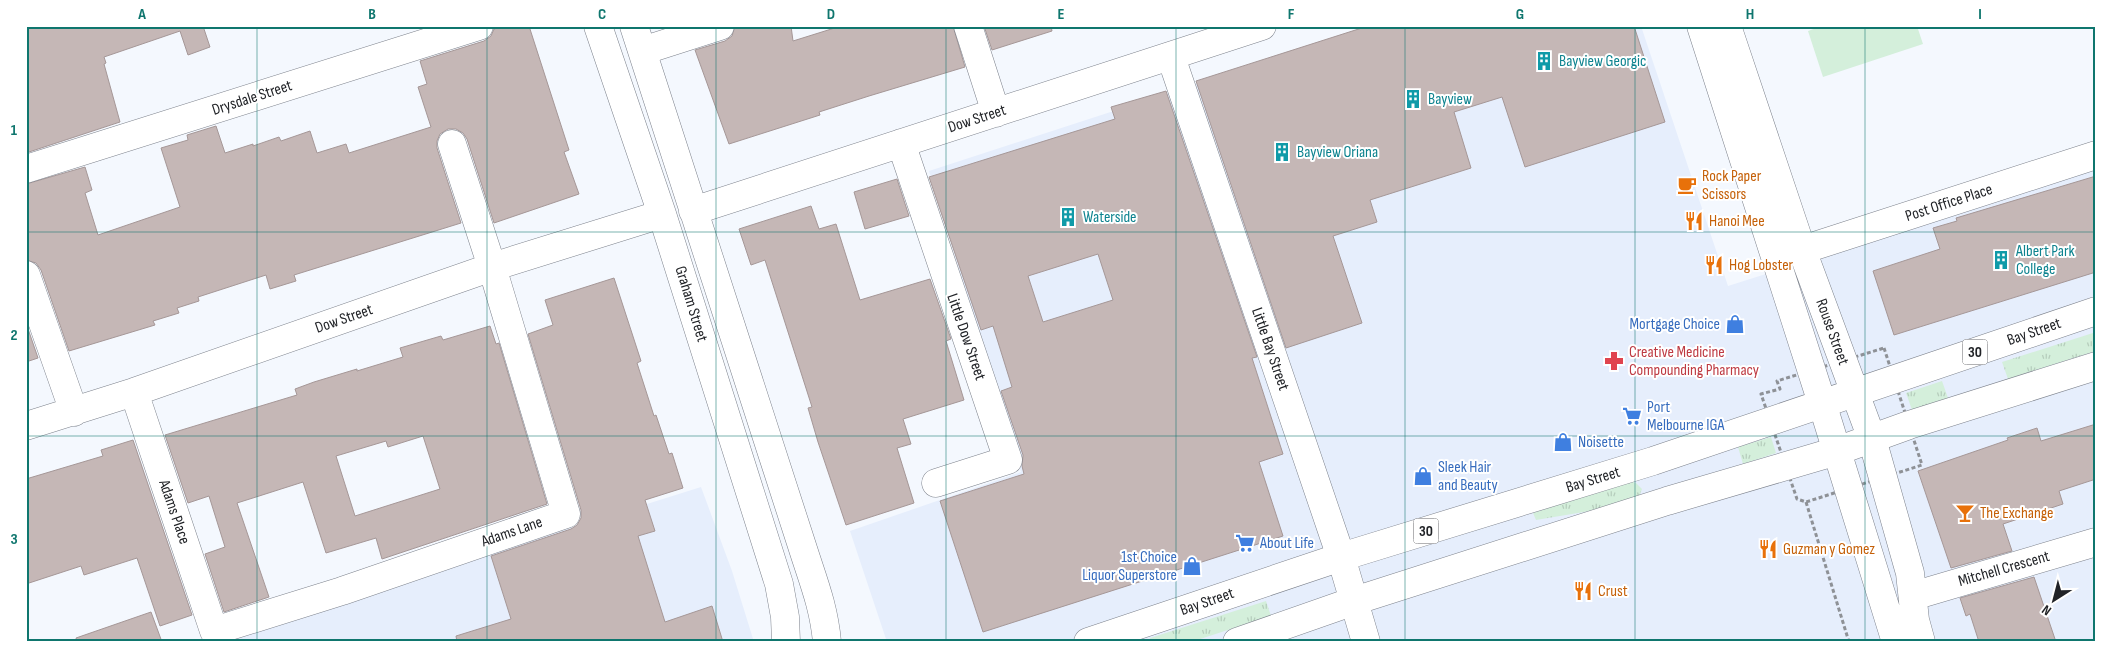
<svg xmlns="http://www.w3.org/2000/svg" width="2122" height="668" font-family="'Sofia Sans Condensed',sans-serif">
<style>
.built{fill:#e6eefc}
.grass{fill:url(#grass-tufts)}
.pitch{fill:#d4efdb}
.building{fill:#c5b7b6;stroke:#a59797;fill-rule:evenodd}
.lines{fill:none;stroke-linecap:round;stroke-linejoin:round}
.minor-casing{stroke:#7d828c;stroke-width:29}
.major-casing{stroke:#7d828c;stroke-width:29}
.path{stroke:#8e9196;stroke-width:3;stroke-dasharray:4 2.5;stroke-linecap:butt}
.minor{stroke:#fff;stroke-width:28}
.major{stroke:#fff;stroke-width:28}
.grid{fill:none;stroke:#0f766e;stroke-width:1;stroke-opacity:0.55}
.labels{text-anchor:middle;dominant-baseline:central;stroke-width:4;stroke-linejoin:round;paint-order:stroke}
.shield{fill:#fff;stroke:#646568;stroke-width:1}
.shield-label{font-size:15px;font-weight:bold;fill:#212327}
.culture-label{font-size:16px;fill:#0d838f;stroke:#fff;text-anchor:start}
.street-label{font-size:16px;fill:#212327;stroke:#fff}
.food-label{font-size:16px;fill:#c56008;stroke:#fff;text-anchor:start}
.shop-label{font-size:16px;fill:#366cbe;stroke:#fff;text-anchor:start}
.health-label{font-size:16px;fill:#be3a42;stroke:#fff;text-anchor:start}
.neatline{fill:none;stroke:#0f766e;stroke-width:2}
.grid-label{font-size:16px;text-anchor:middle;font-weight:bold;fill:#0f766e}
</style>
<defs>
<pattern id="grass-tufts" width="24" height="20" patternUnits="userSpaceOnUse" patternTransform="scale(1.25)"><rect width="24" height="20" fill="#d4efdb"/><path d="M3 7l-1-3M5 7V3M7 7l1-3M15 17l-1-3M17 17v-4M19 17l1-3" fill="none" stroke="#b6cdbc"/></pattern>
</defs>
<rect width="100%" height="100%" fill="#f4f8fe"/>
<path class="built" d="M1375,26H1641L1728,286L2096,169V642H887L850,531L1021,472L929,171Z
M701,487L732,571L754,642H230L228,636Z"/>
<path class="grass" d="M2096,332V351L2008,379L2002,362Z
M1942,381L1948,398L1912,410L1906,393Z
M1771,437L1776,453L1743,464L1738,447Z
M1630,481L1636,483L1642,489L1639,497L1608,508L1536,520L1533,513Z
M1266,601L1271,616L1191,642H1151L1150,638Z"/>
<path class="pitch" d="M1822,26H1917L1923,44L1823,77L1808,31Z"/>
<path class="building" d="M26,26H203L210,47L188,55L180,31L104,57L106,63L104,64L120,122L26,153Z
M504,26H529L569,150L564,152L579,194L494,223L467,139L463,133L456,129H448L440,134L437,141V148L461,223L294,275L296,281L270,289L266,275L198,297L199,301L177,308L179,313L153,321L155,325L69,351L41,270L36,263L26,260V184L85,167L92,190L85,193L98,235L180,207L161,148L188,140L187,135L216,126L225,153L253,144V146L279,137L281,141L310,131L317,153L346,144L349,153L431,127L418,87L427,84L420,61L484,41L491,36L494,29Z
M735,26H791L793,41L841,26H953L965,67L869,96L819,112L820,115L729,144L695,50L725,41L732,36Z
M984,26H1051L1052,31L992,50Z
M1368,26H1634L1665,122L1525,167L1502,97L1454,112L1471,168L1370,200L1377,222L1333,236L1362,323L1286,348L1196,81Z
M1166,91L1257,357L1252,358L1283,454L1259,462L1283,536L983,632L940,501L1024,474L1022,466L1023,455L1001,391L1012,387L993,326L981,330L929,177L1115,119L1111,107ZM1098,254L1113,300L1043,322L1028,276Z
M2096,176V272L1894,335L1873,271L1940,249L1933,228L1957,221L1956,218Z
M897,179L909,216L865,229L854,192Z
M811,206L819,229L836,224L860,300L930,279L951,339L946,341L964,400L903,419L911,444L897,448L914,503L846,525L818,442L808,408L812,407L765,260L751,265L739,229Z
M614,278L641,361L637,363L654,416L656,415L669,454L672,453L683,488L645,500L655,531L638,536L665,622L712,606L723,642H457L456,636L511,619L491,556L571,529L577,525L581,518V510L528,334L553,325L545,300Z
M26,323L38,358L26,362Z
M490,326L496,344L499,343L547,504L382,559L376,538L326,553L303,482L256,497L237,503L269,597L224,612L205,554L225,547L209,496L188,503L165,435L297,395L295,389L314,382L357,369V371L403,357L400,348L441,336L443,340ZM423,436L440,489L355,516L336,456L386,441L388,447Z
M2096,424V479L2059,491L2063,504L2003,524L2012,551L1951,568L1918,471L2008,440L2007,438L2037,428L2041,441Z
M133,440L192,615L160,626L137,558L84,575L81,566L26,584V479L103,456L101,450Z
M2034,577L2056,642H1979L1970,614L1966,616L1960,598Z
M151,612L162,642H77L76,638Z"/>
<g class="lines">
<g class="minor-casing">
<path id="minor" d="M598,26L662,214L779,584L785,617L786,642
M634,26L804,552C814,583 824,608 827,642
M968,26L996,113
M1701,26L1822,403L1896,642
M1727,26L1802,250L1872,439L1910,573L1915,620L1921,642
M642,51L720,26
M1171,57L1341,557L1366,642
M901,143L1008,460L936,483
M26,169L479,26
M693,211L1262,26
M1802,250L2096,155
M26,275L74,412
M134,392L214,631L342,591L566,514L492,267L452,144
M26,426L134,392L492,267L662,214
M1913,596L2096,542"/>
</g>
<g class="major-casing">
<path id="major" d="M1088,642L1341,557L1653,461L2096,311
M1237,642L1354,601L1667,501L1837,451L1909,425L2096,366"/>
</g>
<path class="path" d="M1884,348L1922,465L1806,502L1797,499L1761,394L1780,389L1777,381Z
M1806,502L1849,642"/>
<use href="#minor" class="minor"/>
<use href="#major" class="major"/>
</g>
<path class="grid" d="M257,26V642M487,26V642M716,26V642M946,26V642M1176,26V642M1405,26V642M1635,26V642M1865,26V642M26,232H2096M26,436H2096"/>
<defs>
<g id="building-bare" transform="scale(1.5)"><path d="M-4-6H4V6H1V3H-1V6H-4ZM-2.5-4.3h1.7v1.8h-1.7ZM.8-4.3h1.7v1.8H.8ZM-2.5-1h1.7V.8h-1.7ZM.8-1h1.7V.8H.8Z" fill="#0f9aa8" stroke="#fff" stroke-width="2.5" paint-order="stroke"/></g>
<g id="cafe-bare" transform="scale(1.5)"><path d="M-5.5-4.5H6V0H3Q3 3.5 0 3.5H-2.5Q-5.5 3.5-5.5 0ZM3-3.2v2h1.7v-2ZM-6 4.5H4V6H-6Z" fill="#e8710a" stroke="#fff" stroke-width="2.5" paint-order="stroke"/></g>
<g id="restaurant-bare" transform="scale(1.5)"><path d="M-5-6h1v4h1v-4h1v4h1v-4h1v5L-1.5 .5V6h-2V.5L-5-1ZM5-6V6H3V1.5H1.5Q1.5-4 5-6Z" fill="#e8710a" stroke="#fff" stroke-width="2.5" paint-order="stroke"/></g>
<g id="shop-bare" transform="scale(1.5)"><path d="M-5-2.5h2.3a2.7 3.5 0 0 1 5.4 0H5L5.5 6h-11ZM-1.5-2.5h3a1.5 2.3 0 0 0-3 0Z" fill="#3f7fe0" stroke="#fff" stroke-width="2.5" paint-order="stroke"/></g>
<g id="pharmacy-bare" transform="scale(1.5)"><path d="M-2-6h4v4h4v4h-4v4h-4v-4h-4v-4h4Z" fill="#e0444e" stroke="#fff" stroke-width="2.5" paint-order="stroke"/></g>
<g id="supermarket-bare" transform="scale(1.5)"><path d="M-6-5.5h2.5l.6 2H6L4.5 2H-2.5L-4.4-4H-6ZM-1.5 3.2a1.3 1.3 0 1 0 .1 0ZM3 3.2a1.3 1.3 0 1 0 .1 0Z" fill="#3f7fe0" stroke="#fff" stroke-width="2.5" paint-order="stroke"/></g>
<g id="bar-bare" transform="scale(1.5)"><path d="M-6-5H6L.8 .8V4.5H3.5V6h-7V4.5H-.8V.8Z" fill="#e8710a" stroke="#fff" stroke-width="2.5" paint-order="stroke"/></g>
</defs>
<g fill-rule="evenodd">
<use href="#building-bare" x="1544" y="61"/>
<use href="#building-bare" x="1413" y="99"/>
<use href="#building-bare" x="1282" y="152"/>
<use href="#cafe-bare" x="1687" y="185"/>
<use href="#building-bare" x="1068" y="217"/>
<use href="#restaurant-bare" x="1694" y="221"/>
<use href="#building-bare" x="2001" y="260"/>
<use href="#restaurant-bare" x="1714" y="265"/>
<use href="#shop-bare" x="1735" y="324"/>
<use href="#pharmacy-bare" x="1614" y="361"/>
<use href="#supermarket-bare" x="1632" y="416"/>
<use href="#shop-bare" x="1563" y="442"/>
<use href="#shop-bare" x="1423" y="476"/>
<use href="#bar-bare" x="1965" y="513"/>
<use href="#supermarket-bare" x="1245" y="543"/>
<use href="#restaurant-bare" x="1768" y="549"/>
<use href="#shop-bare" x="1192" y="566"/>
<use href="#restaurant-bare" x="1583" y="591"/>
</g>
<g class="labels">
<g class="shield">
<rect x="1962.5" y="339.5" width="25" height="25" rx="4"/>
<rect x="1413.5" y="518.5" width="25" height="25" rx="4"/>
</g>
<g class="shield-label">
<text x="1975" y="352">30</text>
<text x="1426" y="531">30</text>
</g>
<g class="culture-label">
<text x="1559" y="61">Bayview Georgic</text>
<text x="1428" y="99">Bayview</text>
<text x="1297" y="152">Bayview Oriana</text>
<text x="1083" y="217">Waterside</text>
<text x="2016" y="251">Albert Park<tspan x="2016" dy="18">College</tspan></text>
</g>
<g class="street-label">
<text transform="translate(252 98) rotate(-18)">Drysdale Street</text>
<text transform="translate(977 119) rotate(-18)">Dow Street</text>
<text transform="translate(1949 203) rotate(-18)">Post Office Place</text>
<text transform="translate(691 304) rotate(73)">Graham Street</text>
<text transform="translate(344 319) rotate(-19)">Dow Street</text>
<text transform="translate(1832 332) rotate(70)">Rouse Street</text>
<text transform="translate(2034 332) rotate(-19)">Bay Street</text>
<text transform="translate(966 337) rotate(71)">Little Dow Street</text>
<text transform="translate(1270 349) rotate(71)">Little Bay Street</text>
<text transform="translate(1593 480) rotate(-17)">Bay Street</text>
<text transform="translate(174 512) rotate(71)">Adams Place</text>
<text transform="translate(512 532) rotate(-19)">Adams Lane</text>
<text transform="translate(2004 569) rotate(-16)">Mitchell Crescent</text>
<text transform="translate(1207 602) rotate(-19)">Bay Street</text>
</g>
<g class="food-label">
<text x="1702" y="176">Rock Paper<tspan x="1702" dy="18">Scissors</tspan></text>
<text x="1709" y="221">Hanoi Mee</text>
<text x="1729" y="265">Hog Lobster</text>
<text x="1980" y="513">The Exchange</text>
<text x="1783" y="549">Guzman y Gomez</text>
<text x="1598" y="591">Crust</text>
</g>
<g class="shop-label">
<text x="1720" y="324" text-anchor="end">Mortgage Choice</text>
<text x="1647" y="407">Port<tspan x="1647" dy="18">Melbourne IGA</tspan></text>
<text x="1578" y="442">Noisette</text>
<text x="1438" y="467">Sleek Hair<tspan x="1438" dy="18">and Beauty</tspan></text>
<text x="1260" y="543">About Life</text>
<text x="1177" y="557" text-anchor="end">1st Choice<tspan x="1177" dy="18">Liquor Superstore</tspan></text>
</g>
<g class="health-label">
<text x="1629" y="352">Creative Medicine<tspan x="1629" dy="18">Compounding Pharmacy</tspan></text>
</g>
</g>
<rect width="2122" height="668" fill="none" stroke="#ffffff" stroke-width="55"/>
<g transform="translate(2054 600) rotate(216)" stroke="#ffffff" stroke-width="4" paint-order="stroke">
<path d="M0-4L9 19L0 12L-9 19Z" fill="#212327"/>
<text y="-8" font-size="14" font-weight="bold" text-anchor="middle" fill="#212327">N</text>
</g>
<rect x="28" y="28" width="2066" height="612" class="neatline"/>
<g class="grid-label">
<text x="142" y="19">A</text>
<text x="372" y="19">B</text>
<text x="602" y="19">C</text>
<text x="831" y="19">D</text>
<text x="1061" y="19">E</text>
<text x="1291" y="19">F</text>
<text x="1520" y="19">G</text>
<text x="1750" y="19">H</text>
<text x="1980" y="19">I</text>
<text x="14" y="135">1</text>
<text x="14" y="340">2</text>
<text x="14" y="544">3</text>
</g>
</svg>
